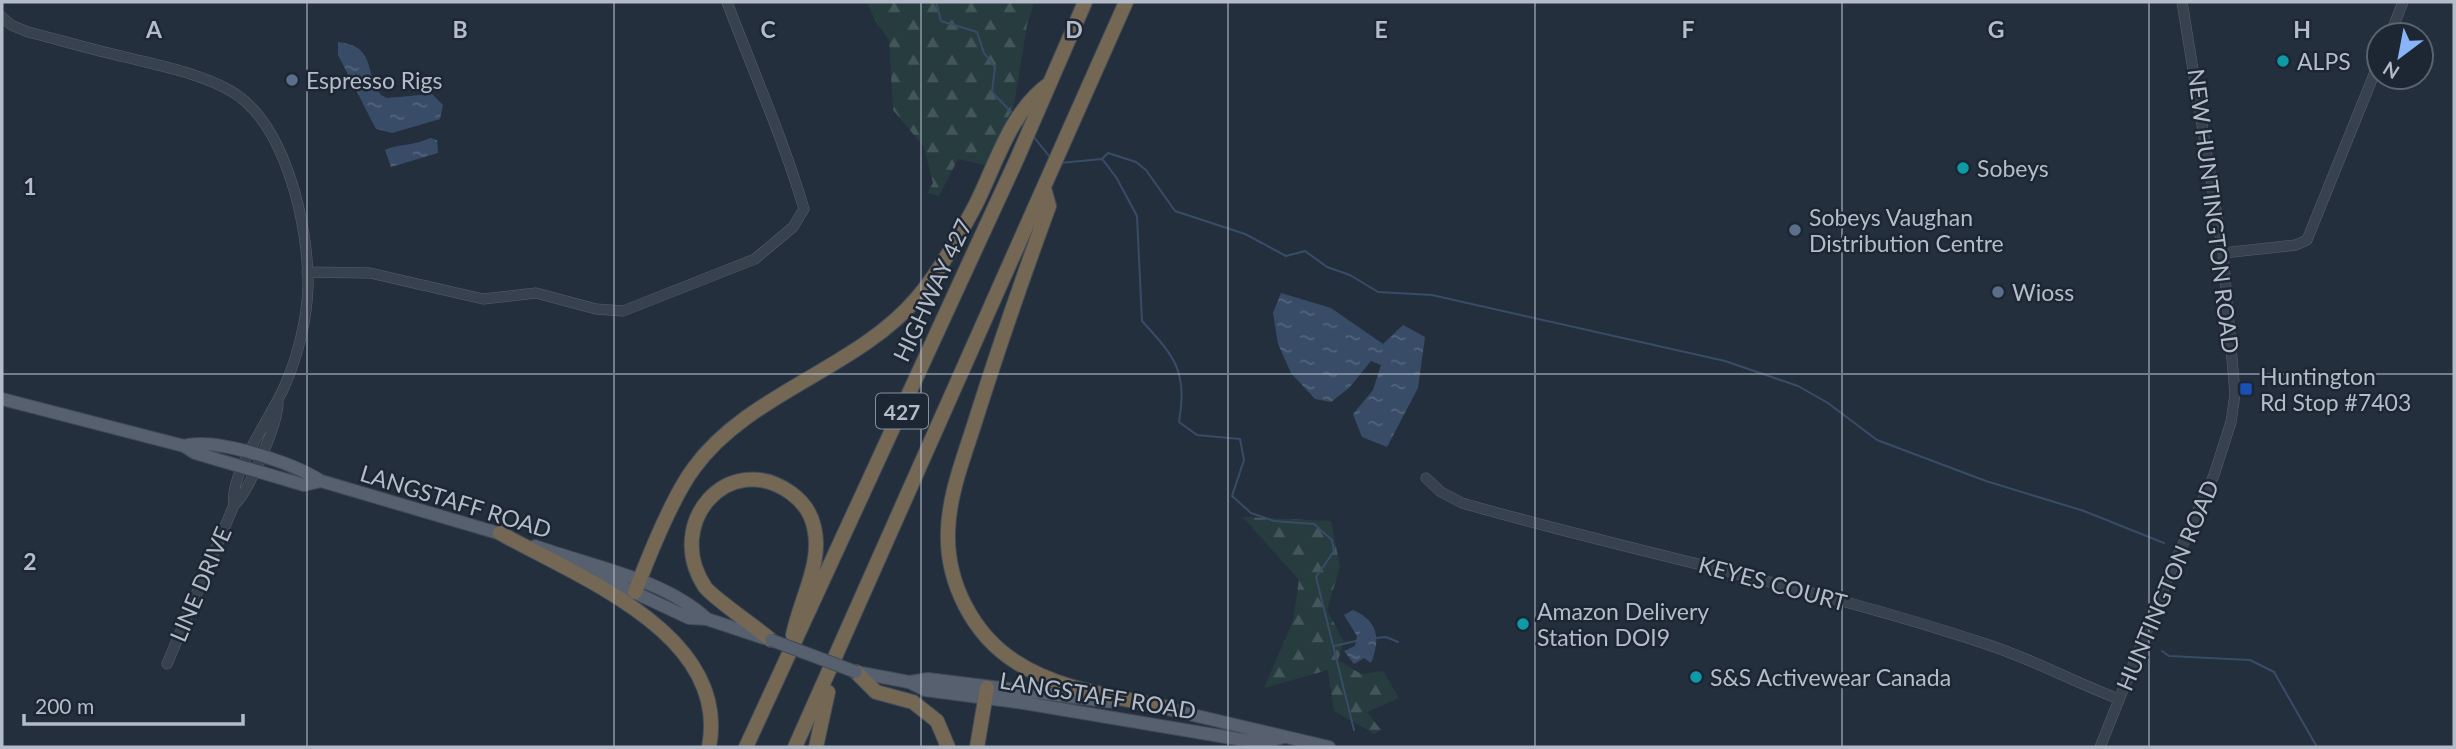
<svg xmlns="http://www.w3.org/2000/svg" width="2456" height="749" font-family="Lato,sans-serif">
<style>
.forest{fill:url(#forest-firs)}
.water{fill:url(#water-ripples)}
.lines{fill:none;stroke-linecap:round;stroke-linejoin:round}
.stream{stroke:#394c67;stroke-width:2}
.minor-casing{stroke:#565f6c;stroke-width:11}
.major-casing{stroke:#414a57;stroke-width:14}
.highway-casing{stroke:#434c59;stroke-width:16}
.minor{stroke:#38414e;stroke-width:10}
.major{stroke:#56606e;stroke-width:12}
.highway{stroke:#746855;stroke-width:14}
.major-bridge-casing{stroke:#414a57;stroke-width:14;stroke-linecap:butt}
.major-bridge{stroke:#56606e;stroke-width:12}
.grid{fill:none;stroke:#b4bcc9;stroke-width:2;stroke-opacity:0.55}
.culture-dot{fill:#0f9aa8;stroke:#1d2633;stroke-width:2.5}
.service-dot{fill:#5c6f8a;stroke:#1d2633;stroke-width:2.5}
.transit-dot{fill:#1a4fb4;stroke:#1d2633;stroke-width:2.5}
.labels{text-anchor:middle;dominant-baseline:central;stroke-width:5;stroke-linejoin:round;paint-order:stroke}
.shield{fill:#1d2633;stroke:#878f9c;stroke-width:2}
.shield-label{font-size:21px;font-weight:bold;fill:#b4bcc9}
.poi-label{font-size:23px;fill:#b4bcc9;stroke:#1d2633;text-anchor:start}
.street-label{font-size:23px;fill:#b4bcc9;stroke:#1d2633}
.grid-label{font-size:23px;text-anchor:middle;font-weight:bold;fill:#b4bcc9;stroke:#1d2633;stroke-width:5;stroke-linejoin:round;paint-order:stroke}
</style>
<defs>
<pattern id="forest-firs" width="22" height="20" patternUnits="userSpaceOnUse" patternTransform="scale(1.75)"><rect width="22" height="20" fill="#263c3f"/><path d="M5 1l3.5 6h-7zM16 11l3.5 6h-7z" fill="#435659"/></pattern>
<pattern id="water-ripples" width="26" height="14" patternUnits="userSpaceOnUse" patternTransform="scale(1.75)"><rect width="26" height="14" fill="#394c67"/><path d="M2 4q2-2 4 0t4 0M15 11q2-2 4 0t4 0" fill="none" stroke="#53647b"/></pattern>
</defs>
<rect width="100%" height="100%" fill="#242f3e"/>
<path class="forest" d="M867,2H1034L1027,25L1014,105L985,165L958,159L939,196L927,193L933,183L924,147L893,110L889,40L875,20Z
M1243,517L1331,521L1340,567L1327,610L1344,642L1338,660L1361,674L1383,671L1399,698L1367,712L1381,730L1375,734L1334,711L1328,670L1264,688L1293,621L1299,580Z"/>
<path class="water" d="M338,42C376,46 364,71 381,95L387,98L432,94L443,105L440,119L392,133L376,129L338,55Z
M430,138L437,140L438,153L391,167L385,150C401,143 415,146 430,138Z
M1281,293L1331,308L1383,344L1403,325L1425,337L1418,388L1387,447L1362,437L1353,414L1373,390L1381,365L1371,361L1349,388L1331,402L1315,399L1291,373L1278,344L1273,313Z
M1353,610C1378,621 1381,638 1371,663L1364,658L1354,664L1344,651L1355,646L1357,636L1344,615Z"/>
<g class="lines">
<path class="stream" d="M936,2L941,21L977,32L984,53L995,67L992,92L1013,114
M1033,136L1049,156
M1103,160L1116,177L1137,216L1142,321C1175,357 1188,372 1179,422L1197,435L1240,439L1244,460L1232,496L1251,513L1274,521L1314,524L1332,540L1334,551L1316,577L1354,730
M1060,163L1102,159L1108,153L1136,162L1146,170L1175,211L1245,234L1286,256L1305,251L1327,267L1350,275L1378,292L1432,295L1725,361L1798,386L1828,403L1877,440L1986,481L2084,511L2164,543
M1376,638L1386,637L1398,642
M1334,646L1356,641
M2162,651L2169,656L2250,660L2274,672L2317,747"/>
<g class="minor-casing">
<path id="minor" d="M2,17L11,25L28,32C60,40 93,50 125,57C161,66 199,73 231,91C286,123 309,227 308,287C307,318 298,356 285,385C274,413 228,474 234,505
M2390,35L2403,2
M2223,253L2296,245L2307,240L2379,62
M307,272L370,273L483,299L536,293L596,309L623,311L755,259L793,227L804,209C783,138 753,71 727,2
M1426,478L1441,492L1462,503C1636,553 1815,587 1986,644C2032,659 2074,682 2119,699
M167,664L234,505C249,492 278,423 278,403
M2100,747L2170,573L2214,475L2231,422L2235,394L2223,253L2182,2"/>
</g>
<g class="major-casing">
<path id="major" d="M2,399L184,446L195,453L304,485L321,481
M184,446C216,437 293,463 321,481L508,536
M535,546C589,566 663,578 707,619
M578,562L591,572L689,618L707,619L764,638
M856,672L909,682L925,690L1024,703L1238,739L1263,742L1281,738
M910,682L928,679L1114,702
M1159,707L1329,747"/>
</g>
<g class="highway-casing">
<path id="highway" d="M1044,188L1049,206C1023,277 998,349 975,422C964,457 949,494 948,531C946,582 973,635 1016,662C1060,691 1117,696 1168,708
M500,533C578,577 731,634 709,747
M635,592C648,558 673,496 694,468C748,393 857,369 917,298C940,271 959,236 976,204C997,162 1010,112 1049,84
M771,640C757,628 712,597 705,587C663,524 728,448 791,493C802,501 811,513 814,527C823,563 800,599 793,635
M856,672L876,692L913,702L937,721L948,747
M746,747L1016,161L1085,2
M795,747L1126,2
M816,747L828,692
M977,747L987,688"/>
</g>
<use href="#minor" class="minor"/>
<use href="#major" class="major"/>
<use href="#highway" class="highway"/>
<g class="major-bridge-casing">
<path id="major-bridge" d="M771,640L856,672"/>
</g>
<use href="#major-bridge" class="major-bridge"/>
</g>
<path class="grid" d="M307,2V747M614,2V747M921,2V747M1228,2V747M1535,2V747M1842,2V747M2149,2V747M2,374H2454"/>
<g class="culture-dot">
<circle cx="2283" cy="61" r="7"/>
<circle cx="1963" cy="168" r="7"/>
<circle cx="1523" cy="624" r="7"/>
<circle cx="1696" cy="677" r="7"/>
</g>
<g class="service-dot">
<circle cx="292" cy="80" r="7"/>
<circle cx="1795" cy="230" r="7"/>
<circle cx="1998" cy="292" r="7"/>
</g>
<rect class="transit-dot" x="2239" y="382" width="14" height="14" rx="3.5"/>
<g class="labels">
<rect class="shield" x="876" y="393.5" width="52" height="35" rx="5"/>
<g class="shield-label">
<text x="902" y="411">427</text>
</g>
<g class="poi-label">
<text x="2297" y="61">ALPS</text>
<text x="306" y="80">Espresso Rigs</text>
<text x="1977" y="168">Sobeys</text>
<text x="1809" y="217">Sobeys Vaughan<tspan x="1809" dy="26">Distribution Centre</tspan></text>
<text x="2012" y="292">Wioss</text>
<text x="2260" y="376">Huntington<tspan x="2260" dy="26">Rd Stop #7403</tspan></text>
<text x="1537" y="611">Amazon Delivery<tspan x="1537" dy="26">Station DOI9</tspan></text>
<text x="1710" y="677">S&amp;S Activewear Canada</text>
</g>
<g class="street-label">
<text transform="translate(2214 211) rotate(83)">NEW HUNTINGTON ROAD</text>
<text transform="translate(932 290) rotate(-65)">HIGHWAY 427</text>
<text transform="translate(456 501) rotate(17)">LANGSTAFF ROAD</text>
<text transform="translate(1773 583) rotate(15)">KEYES COURT</text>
<text transform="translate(200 584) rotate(-67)">LINE DRIVE</text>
<text transform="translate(2167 585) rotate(-67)">HUNTINGTON ROAD</text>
<text transform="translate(1098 695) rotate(9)">LANGSTAFF ROAD</text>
</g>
</g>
<g class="grid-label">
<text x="154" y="38">A</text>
<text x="460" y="38">B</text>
<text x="768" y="38">C</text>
<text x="1074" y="38">D</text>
<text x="1381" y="38">E</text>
<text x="1688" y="38">F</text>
<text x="1996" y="38">G</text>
<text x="2302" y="38">H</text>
<text x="30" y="195">1</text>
<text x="30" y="570">2</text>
</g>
<rect width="2456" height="749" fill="none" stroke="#b4bcc9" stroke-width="7"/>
<g transform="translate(2400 56) rotate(212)"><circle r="33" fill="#1d2633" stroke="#59626f" stroke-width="2"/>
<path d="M0-5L12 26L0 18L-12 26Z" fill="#8ab4f8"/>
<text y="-10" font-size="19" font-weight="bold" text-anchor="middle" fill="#b4bcc9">N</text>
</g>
<path d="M24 714v10h219v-10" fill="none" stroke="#b4bcc9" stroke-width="3.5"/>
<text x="35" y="714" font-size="21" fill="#b4bcc9" stroke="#1d2633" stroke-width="5" paint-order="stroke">200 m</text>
</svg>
